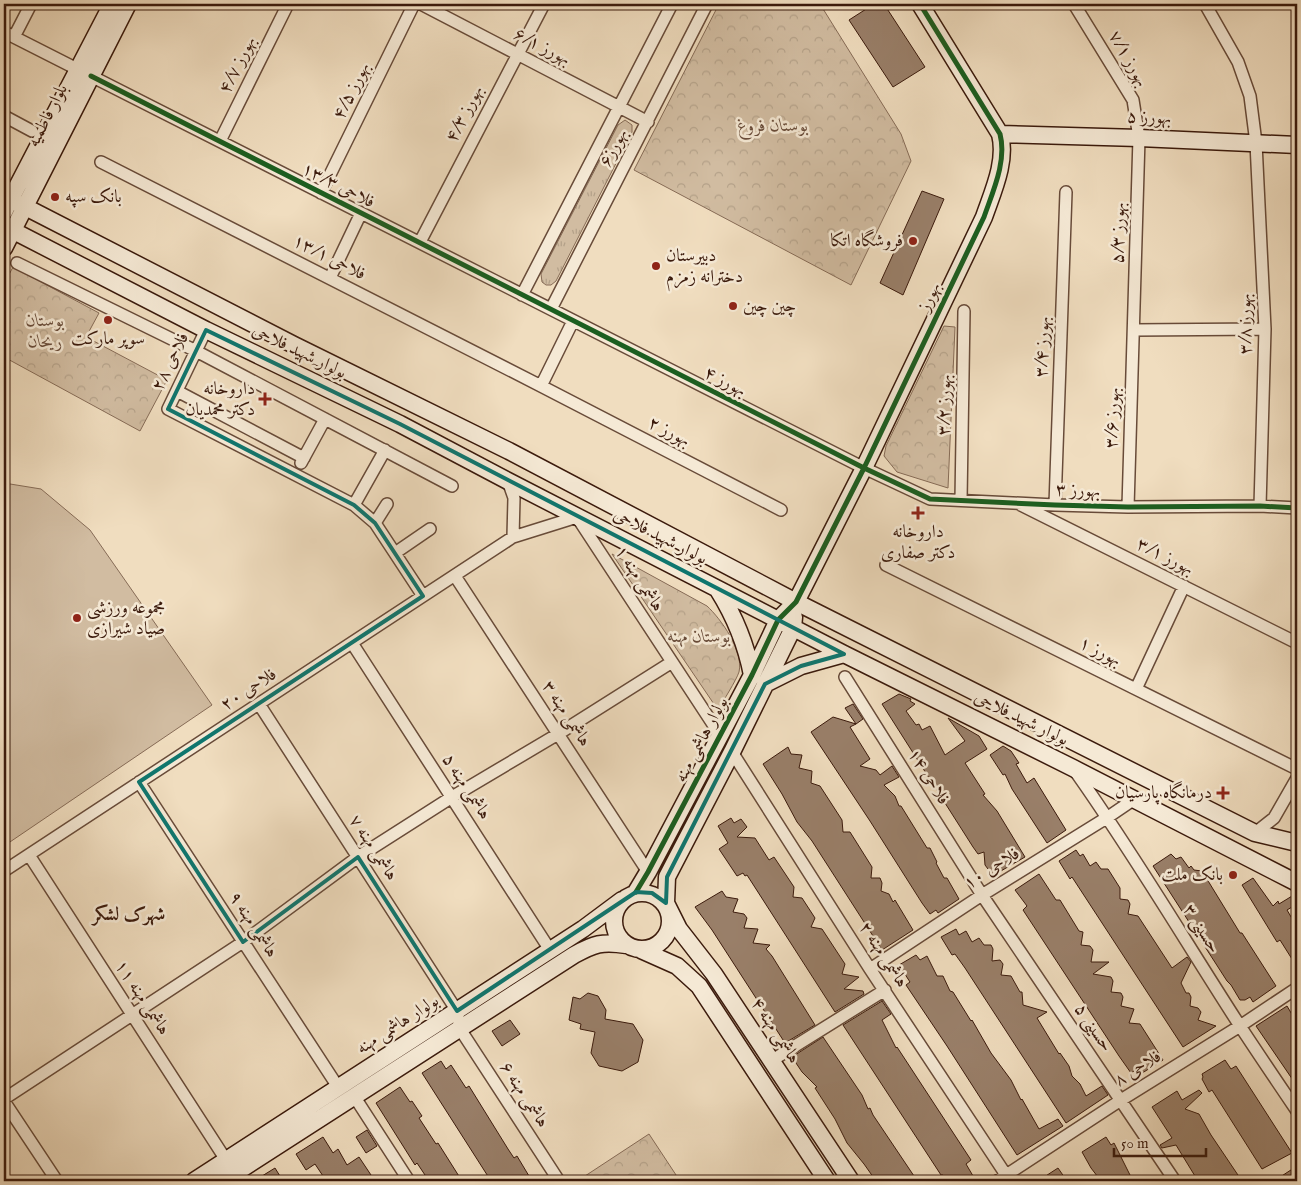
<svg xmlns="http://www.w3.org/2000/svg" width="1301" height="1185" font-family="'IM FELL English',Amiri,serif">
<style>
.grass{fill:url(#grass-tufts);stroke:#866b56}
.forest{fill:url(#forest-crowns);stroke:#866b56}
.pitch{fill:#d1bca1;stroke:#866b56}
.building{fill:#997f69;stroke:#3b1a0c}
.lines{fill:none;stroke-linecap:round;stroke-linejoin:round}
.street-casing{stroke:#684b39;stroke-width:14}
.secondary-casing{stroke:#3b1a0c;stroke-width:19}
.street{stroke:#f5e9d5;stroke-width:11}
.secondary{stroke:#f5e9d5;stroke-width:16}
.cycleway-casing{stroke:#f5e9d5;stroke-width:8}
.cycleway{stroke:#1b5e20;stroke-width:5}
.marked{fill:none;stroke:#0f766e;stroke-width:4;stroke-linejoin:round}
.poi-dot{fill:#8f2418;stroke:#f5e9d5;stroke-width:2}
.labels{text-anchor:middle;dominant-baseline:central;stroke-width:5;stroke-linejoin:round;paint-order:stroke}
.street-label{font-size:18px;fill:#3b1a0c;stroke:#f5e9d5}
.park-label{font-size:18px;font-style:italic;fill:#684b39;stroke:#f5e9d5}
.poi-label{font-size:18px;fill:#3b1a0c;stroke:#f5e9d5;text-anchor:start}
.neighbourhood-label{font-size:19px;font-weight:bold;fill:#3b1a0c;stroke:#f5e9d5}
</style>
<defs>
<pattern id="grass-tufts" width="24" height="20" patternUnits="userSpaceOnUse" patternTransform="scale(1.25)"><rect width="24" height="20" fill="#d1bca1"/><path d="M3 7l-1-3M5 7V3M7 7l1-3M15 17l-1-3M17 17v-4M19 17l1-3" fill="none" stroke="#b4a189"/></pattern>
<pattern id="forest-crowns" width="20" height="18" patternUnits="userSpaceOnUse" patternTransform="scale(1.25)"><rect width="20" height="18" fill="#d1bca1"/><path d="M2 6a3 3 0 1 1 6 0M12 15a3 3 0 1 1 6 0" fill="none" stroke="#b4a189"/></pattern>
</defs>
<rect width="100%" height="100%" fill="#f0ddbf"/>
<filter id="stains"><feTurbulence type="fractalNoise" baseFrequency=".004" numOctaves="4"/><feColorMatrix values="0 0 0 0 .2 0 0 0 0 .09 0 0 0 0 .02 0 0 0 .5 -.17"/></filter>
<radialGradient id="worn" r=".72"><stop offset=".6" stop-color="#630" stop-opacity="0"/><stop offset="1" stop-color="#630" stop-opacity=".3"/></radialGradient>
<path class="grass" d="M625,120L632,125V132L556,281L551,285H546L542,282L541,274L618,125Z"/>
<path class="forest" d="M719,4H820L901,134L911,161L851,285L634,170Z
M13,267L99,313L86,337L167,380L140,431L4,357V284Z
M944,326L955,327L948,488L897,472L884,456L886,446Z
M612,554L707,606C721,619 744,651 739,672C736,681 723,701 718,710Z
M649,1134L680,1181H588L585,1176Z"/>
<path class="pitch" d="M4,483L41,489L90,530L212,705L4,846Z"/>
<path class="building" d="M874,4H884L925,67L893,87L849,20Z
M922,191L944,199L903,295L880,283Z
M899,694L911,699L910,701L915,704L906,711L916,725L919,724L922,730L930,726L945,755L965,741L948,718L979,736L987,749L965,763L985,794L983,795L997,811L1025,857L994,875L988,869L985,865L984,852L978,854L973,847L882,704Z
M853,704L863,719L856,724L845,708Z
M833,717L856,724L850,727L870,759L860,766L876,770L880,775L892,766L899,777L884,785L895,796L899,806H901L927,848H930L937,862L936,863L944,878H947L959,899L938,913L936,910L930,914L922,903L870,821L811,732Z
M1003,746L1011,751L1019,763L1016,764L1027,783L1034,778L1066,830L1047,843L1012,789L1005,774L1003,775L990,755Z
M788,747L791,754L802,755L799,768L812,771L811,783L820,786L842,820L843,832H850L872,867L871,878H880L882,883L881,891L889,894L893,902L895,900L913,930L882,950L812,841L797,822L782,794L763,764Z
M731,818L734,823L741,819L747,827L737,837L755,838L769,860L774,857L794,887L793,897L802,898L815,918L811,927L822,929L843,961L845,964L842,974L859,977L844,989L863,991L864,994L835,1012L747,875L745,876L743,873L737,876L719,849L728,843L718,826Z
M1076,850L1080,856L1083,854L1090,866L1096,862L1101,869H1108L1120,888V899L1128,900L1130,904L1128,914L1138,916L1172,968L1187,957L1191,962L1181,983L1186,993H1189L1191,997L1190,1006L1198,1008L1201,1012L1198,1020L1216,1026L1183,1047L1072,877L1070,879L1059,861Z
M1171,854L1176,859L1181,857L1189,868L1191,866L1194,870L1202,871L1240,933H1242L1276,986L1253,1002L1250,997L1245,1000H1240L1231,985L1227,981L1153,866Z
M1039,874L1056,900H1060L1079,931L1083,932L1081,945L1090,946L1093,950L1091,962H1109L1093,974L1111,977L1113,981L1111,992L1121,993L1123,997L1121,1006L1134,1009L1129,1023L1140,1024L1163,1060L1139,1075L1136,1070L1131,1073L1119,1056L1023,910L1027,906L1015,890Z
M1253,878L1273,906L1278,901L1279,904L1297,893V904L1287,910L1297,927V967L1280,940L1277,942L1242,885Z
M722,891L726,897L738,899L733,912L744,914L747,918L744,928L758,929L753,943L770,945L766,949L772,956L815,1025L785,1043L712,930L695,907Z
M956,929L959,935L966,931L972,942L979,938L984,945H991L993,949L992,961L1000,960L1003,964L1001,975L1011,976L1020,992H1022L1023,1005L1047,1012L1037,1018L1059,1054L1060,1053L1069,1066L1072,1076L1080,1084L1086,1096L1102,1086L1108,1095L1066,1123L965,968L955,954L952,955L941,937Z
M916,955L920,960L927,956L937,976H943L950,991L953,992L971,1021L972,1020L991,1053L1011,1080L1021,1100L1022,1099L1039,1129L1058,1119L1063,1126L1017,1155L947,1046L906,985L910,982L899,965Z
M588,993L598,996L606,1010L605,1019L633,1024L643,1040L638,1062L622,1071L599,1066L591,1053L595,1032L580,1029L581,1024L569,1020L573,997L580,999Z
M882,1001L891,1014L882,1020L896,1048L897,1047L971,1160L966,1164L976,1181H947L943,1175H941L843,1025Z
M1287,1006L1297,1023V1086L1256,1026Z
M510,1020L520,1034L502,1046L492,1031Z
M823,1037L862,1095L868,1109L870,1108L873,1115L914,1176L906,1181H876L864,1164L847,1143L835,1119L815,1088L817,1087L802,1072L792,1057Z
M1225,1060L1231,1069L1236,1066L1292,1153L1262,1169L1212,1090L1209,1092L1202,1079L1203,1077L1202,1074Z
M441,1061L446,1069L451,1065L466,1088L469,1086L508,1149L514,1158L517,1156L532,1181H491L422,1073Z
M400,1087L410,1102L412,1101L422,1116L419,1118L436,1144L438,1143L462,1181H429L417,1163L415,1165L376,1103Z
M1199,1090L1202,1093L1185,1109L1199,1114L1211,1135L1242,1181H1198L1176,1145L1162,1148L1160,1145L1172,1138L1152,1107L1177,1091L1182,1100Z
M367,1130L377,1146L366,1153L356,1137Z
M323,1137L333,1153L338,1149L347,1165L359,1157L375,1181H331L328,1177L325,1179L315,1164L306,1170L296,1154Z
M1106,1137L1111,1145L1114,1143L1133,1181H1101L1091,1168L1082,1152Z
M1297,1166V1181H1274Z
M275,1168L283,1181H254Z
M1058,1168L1067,1181H1038Z"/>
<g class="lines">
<g class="street-casing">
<path id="street" d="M421,4L648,122
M1074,4L1133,100L1139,138L1128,507
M1205,4L1238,62L1250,96L1256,143L1265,329L1260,506
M4,32L79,70
M14,37L31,4
M91,76L864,468L930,499L1055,505L1128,507L1260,506L1297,508
M4,116L32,131
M220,141L288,4
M101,162L541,386L781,510
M321,193L414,4
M420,242L544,4
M17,263L196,351L452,486
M330,278L361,213
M522,295L672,4
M551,309L707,4
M206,330L168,409L354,505L375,523L423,596
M1134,330L1265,329
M541,386L573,321
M177,391L304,458
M301,463L325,419
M508,481L514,498L513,537
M961,500L964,311
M354,505L385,450
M1021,505L1297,643
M1055,505L1066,192
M375,523L387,504
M395,553L430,529
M886,565L1297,769
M455,576L648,872
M352,643L550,950
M845,677L982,895L1175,1181
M1136,689L1184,586
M259,704L457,1011L460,1029L559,1181
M732,752L870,969L1010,1181
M1075,771C1134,854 1185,941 1240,1026C1259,1055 1278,1083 1297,1111
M139,782L338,1087
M1255,833L1274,818L1297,778
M29,855L226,1160
M4,871L513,537L577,517L720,735
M870,969L982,895L1108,817L1133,800
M771,1061L885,990
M354,1096L409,1181
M4,1099L243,942L358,857L452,797L558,734L672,662
M4,1101L57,1181
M997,1181L1121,1100L1240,1026L1297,988"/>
</g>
<g class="secondary-casing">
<path id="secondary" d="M1000,134L1139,138L1297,145
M4,196L294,345L509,451L796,602L1255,833L1297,843
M4,212L112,4
M4,226L206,330L400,424L508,481L844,654L1073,768L1297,883
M4,248L128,4
M718,590C735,617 746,644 752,675
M794,617L793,628L732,752L667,877L666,903L679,929L714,974L851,1181
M765,684L801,666L844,654
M636,892L648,872L752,675L778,620L796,602L864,468L984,217C993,191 1007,161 1000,134L920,4
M614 921a28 28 0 1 1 56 0a28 28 0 1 1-56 0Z
M641,950L677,966L699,986L827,1181
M194,1181L583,929L622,900
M223,1181L574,955C594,944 602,941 626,945"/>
</g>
<use href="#street" class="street"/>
<use href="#secondary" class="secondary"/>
<g class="cycleway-casing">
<path id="cycleway" d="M91,76L864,468L930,499L1055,505L1128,507L1260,506L1297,508
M636,892L648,872L752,675L778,620L796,602L864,468L984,217C993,191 1007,161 1000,134L920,4"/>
</g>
<use href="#cycleway" class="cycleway"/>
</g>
<path class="marked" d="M206,330L400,424L844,654L801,666L765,684L667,877L666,903L652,893L636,892L457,1011L358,857L243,942L139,782L423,596L375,523L354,505L168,409Z"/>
<g class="poi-dot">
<circle cx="55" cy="197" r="5"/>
<circle cx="913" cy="241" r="5"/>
<circle cx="656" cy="266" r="5"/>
<circle cx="733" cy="306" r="5"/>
<circle cx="108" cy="320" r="5"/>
<path d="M262.5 391.5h5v5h5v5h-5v5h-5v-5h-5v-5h5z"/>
<path d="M915.5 505.5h5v5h5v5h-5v5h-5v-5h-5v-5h5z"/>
<circle cx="77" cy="618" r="5"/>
<path d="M1220.5 785.5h5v5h5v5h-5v5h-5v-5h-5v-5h5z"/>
<circle cx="1233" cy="875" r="5"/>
</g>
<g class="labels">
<g class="street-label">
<text transform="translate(542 47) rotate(27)">بهورز ۶/۱</text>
<text transform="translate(1128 59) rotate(60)">بهورز ۷/۱</text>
<text transform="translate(238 65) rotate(-64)">بهورز ۴/۷</text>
<text transform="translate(352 91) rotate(-64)">بهورز ۴/۵</text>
<text transform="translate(465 114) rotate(-63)">بهورز ۴/۳</text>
<text transform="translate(48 116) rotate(-63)">بلوار فاطمیه</text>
<text transform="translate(1149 118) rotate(2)">بهورز ۵</text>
<text transform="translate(614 148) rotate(-62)">بهورز۶</text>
<text transform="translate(338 186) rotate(27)">فلاحی ۱۳/۳</text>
<text transform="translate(1119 233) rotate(-89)">بهورز ۵/۳</text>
<text transform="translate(329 258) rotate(27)">فلاحی ۱۳/۱</text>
<text transform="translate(930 297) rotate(-65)">بهورز</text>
<text transform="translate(1246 324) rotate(-91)">بهورز ۳/۸</text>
<text transform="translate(1043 347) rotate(-88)">بهورز ۳/۴</text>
<text transform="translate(299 352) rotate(26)">بولوار شهید فلاحی</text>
<text transform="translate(171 362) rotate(-64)">فلاحی ۲۸</text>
<text transform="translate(725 382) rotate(27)">بهورز ۴</text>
<text transform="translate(945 405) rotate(-89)">بهورز ۳/۲</text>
<text transform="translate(1113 418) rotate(-88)">بهورز ۳/۶</text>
<text transform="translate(669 432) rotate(27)">بهورز ۲</text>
<text transform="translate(1078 491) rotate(2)">بهورز ۳</text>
<text transform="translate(660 537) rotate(27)">بولوار شهید فلاحی</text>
<text transform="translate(1165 557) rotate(26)">بهورز ۳/۱</text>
<text transform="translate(639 579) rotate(57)">هاشمی مهنه ۱</text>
<text transform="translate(1100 652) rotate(26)">بهورز ۱</text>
<text transform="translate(249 690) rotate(-33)">فلاحی ۲۰</text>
<text transform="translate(566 714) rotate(57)">هاشمی مهنه ۳</text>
<text transform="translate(1021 719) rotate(26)">بولوار شهید فلاحی</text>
<text transform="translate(702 740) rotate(-62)">بولوار هاشمی مهنه</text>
<text transform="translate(928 777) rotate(58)">فلاحی ۱۴</text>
<text transform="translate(466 787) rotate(57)">هاشمی مهنه ۵</text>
<text transform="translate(373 848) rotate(57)">هاشمی مهنه ۷</text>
<text transform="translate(992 869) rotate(-32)">فلاحی ۱۰</text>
<text transform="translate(253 925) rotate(57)">هاشمی مهنه ۹</text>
<text transform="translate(1201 929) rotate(58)">حسینی ۳</text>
<text transform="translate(883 955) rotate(57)">هاشمی مهنه ۲</text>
<text transform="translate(142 998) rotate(57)">هاشمی مهنه ۱۱</text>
<text transform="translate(398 1025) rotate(-33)">بولوار هاشمی مهنه</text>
<text transform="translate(1093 1028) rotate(56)">حسینی ۵</text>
<text transform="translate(775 1031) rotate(57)">هاشمی مهنه ۴</text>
<text transform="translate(1138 1069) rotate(-32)">فلاحی ۸</text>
<text transform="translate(524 1095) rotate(57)">هاشمی مهنه ۶</text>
</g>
<g class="park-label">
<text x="773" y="126">بوستان فروغ</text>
<text x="45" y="321">بوستان<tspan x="45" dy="21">ریحان</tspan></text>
<text x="699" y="637">بوستان مهنه</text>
</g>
<g class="poi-label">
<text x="65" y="197">بانک سپه</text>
<text x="903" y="241" text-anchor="end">فروشگاه اتکا</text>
<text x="666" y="256">دبیرستان<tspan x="666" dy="21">دخترانه زمزم</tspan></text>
<text x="743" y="306">چین چین</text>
<text x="108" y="339" text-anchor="middle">سوپر مارکت</text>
<text x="255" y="389" text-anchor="end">داروخانه<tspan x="255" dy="21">دکتر محمدیان</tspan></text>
<text x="918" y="532" text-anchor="middle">داروخانه<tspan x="918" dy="21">دکتر صفاری</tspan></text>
<text x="87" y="608">مجموعه ورزشی<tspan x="87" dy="21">صیاد شیرازی</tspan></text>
<text x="1212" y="793" text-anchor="end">درمانگاه پارسیان</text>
<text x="1223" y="875" text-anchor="end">بانک ملت</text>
</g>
<g class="neighbourhood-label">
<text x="129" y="915">شهرک لشکر</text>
</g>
</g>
<rect width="1301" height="1185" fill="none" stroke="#f0ddbf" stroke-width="20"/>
<rect x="5" y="5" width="1291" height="1175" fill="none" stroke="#3b1a0c" stroke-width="2.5"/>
<rect x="10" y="10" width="1281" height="1165" fill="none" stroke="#3b1a0c"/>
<path d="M1114 1148v8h92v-8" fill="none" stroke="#3b1a0c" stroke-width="2.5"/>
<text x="1121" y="1148" font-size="15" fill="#3b1a0c" stroke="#f5e9d5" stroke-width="4" paint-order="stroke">50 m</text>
<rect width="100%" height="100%" filter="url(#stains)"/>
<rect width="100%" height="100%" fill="url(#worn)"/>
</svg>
